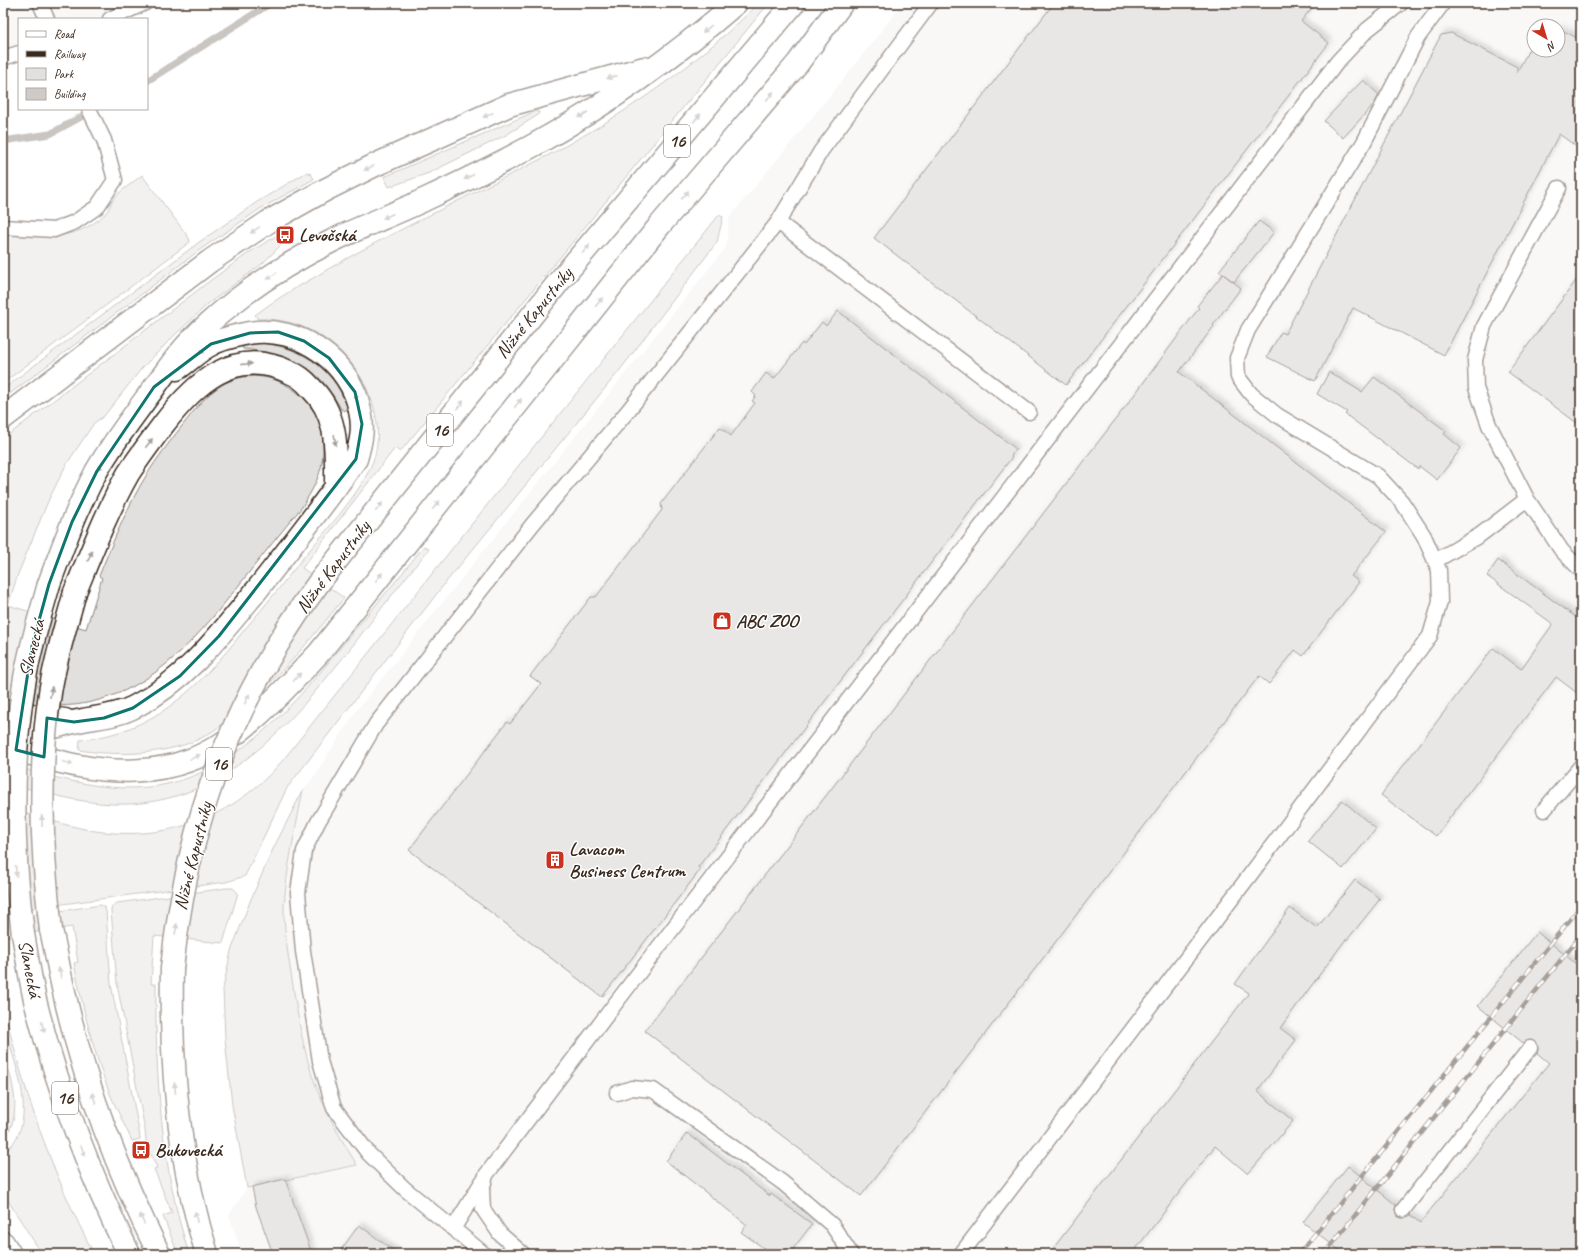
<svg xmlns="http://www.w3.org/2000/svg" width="1584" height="1257" font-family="Caveat,sans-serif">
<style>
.built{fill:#f1efee;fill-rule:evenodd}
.green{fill:#e2e0de;stroke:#8e857e}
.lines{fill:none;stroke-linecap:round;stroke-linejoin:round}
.stream{stroke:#887e77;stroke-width:7}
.building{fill:#cfcac7;stroke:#3b2a1e;filter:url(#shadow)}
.service-casing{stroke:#3b2a1e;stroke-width:17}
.minor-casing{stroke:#3b2a1e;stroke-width:25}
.trunk-casing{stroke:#3b2a1e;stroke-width:25}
.service{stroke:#fff;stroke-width:14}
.minor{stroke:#fff;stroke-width:22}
.trunk{stroke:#fff;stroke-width:22}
.rail-casing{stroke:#3b2a1e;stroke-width:4.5}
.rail{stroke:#fff;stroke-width:3;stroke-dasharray:9;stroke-linecap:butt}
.trunk-bridge-casing{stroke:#3b2a1e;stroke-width:25;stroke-linecap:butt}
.trunk-bridge{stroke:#fff;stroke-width:22}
.oneway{fill:#a79f9a}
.marked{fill:none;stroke:#0f766e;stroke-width:3;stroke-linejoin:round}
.labels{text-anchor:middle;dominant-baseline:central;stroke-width:3;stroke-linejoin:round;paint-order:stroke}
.shield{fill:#fff;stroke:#766a62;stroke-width:1}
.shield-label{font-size:18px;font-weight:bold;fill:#3b2a1e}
.poi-label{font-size:19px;font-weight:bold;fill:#3b2a1e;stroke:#fff;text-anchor:start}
.street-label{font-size:19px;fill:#3b2a1e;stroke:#fff}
</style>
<defs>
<filter id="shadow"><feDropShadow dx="3.5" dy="-3.5" stdDeviation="2" flood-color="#0004"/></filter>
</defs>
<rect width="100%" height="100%" fill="#fff"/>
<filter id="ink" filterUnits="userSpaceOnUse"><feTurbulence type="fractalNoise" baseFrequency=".025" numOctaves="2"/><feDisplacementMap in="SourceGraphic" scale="8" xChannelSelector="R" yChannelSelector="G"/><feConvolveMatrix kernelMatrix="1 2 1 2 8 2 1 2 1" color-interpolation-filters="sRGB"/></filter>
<g filter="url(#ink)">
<path class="built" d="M3,3H145L110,19H19V53L3,58Z
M903,3H1581V1254H242L229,1215L247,1188L357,1165L334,1127L321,1100L307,1055L298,1018L288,957L284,908L290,858L303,790L311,781L356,711L726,247L729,218L846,76ZM1534,26H1558V50H1534Z"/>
<path class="green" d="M759,3H769L400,452L395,448L302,568L344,598C310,640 277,682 234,715C221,726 206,737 190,743C155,755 115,756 79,750L80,740C113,737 143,725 170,706C199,685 223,657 245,629C265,606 284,582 303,558C325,531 366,488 375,455C384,419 368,380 343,354C320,331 291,318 258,319L255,315C272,302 290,291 308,281C367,245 427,217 487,186C519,170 551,155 581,137C643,102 709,53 759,3Z
M536,111L539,112L538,115L506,135L429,173L389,187L384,177Z
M307,172L311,174L314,179L260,209L201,249L3,399V389L198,243L257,202Z
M142,175L189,238L190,242L3,383V233C40,236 75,243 105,214C110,209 111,201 116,196C124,188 134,182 142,175Z
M719,215L723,217L717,242L620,370L442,587L287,788L245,876L226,882L3,912V807C31,815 60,824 89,830C165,843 233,819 283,760Z
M281,233L286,240L262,264L209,303L178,332L142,368L104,416L94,423L66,465L49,499L18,574L8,605L86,629L102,578L99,576C111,546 124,515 140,486C152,465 167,445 182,426C194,411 205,395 222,385C259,363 305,385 320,424C323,433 323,443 323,451C323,473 313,489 302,507C282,531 262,556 243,580C201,633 157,689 87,703C60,709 30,703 3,700V439L211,280L250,252Z
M257,343C298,345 332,366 347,406L345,411L341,409C317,364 292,354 243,349L242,346Z
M424,546L429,549C402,582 376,615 350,649C297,715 238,789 149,802C99,810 50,794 3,782V763C50,776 99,792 149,787C236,778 302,696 353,632C377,604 401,575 424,546Z
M303,790C296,827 286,870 284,908C284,933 289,961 293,986C299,1025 306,1065 322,1101C332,1124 344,1144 357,1165L247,1188L232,1105L225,1039L223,988L231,951L251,899L274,847Z
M227,888H233L238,893L223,943L154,936L151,984H156C155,1076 161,1166 189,1254H178L163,1216L172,1213L154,1169L157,1168L151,1154L148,1155L147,1150L145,1130L117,984L111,910L112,906L117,903Z
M101,905L104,907L106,911L111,984L139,1131L140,1139L132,1141C125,1126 117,1110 110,1094C94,1054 82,1006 74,963L78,962L72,927L3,937V919Z
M3,1002C22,1089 53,1176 94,1254H42L3,1193V1154C45,1119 10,1059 3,1018C2,1013 3,1007 3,1002Z
M3,1049C11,1079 25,1113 3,1141Z"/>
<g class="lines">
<path class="stream" d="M147,81L271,3
M3,141L50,134L92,111"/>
</g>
<path class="building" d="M1054,3H1316L1301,21L1329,43L1066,385L874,238Z
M1558,28L1581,40V150L1559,134L1444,355L1353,308L1315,381L1267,357L1281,332L1285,334L1441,35L1451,33L1517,67V72L1534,40V50H1558Z
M1363,80L1379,95L1374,104L1343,138L1324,121Z
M1259,221L1274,232L1234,282L1219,271Z
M1223,274L1241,288L1213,325L1214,326L1179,372L1386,532L1351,576L1359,582L1303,656L1295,650L1269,684L1259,676L861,1196L645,1031L1129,402L1199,308L1197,306Z
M1581,274V426L1508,372Z
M838,311L1016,449L1011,456L1012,457L698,867L700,870L602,997L409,850L507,722L510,724L541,684L530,676L591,597H596L662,510L661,504L720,427L731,436L755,403L752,401L756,396L752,392L766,373L774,379L802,343L804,345L822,322L826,326Z
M1329,372L1362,392L1374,377L1446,431L1444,434L1461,448L1437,480L1419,466L1418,469L1345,414L1347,412L1317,394Z
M1498,560L1581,621V696L1556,677L1436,836L1381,795L1493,648L1521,669L1553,624L1487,576Z
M1342,800L1376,829L1343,869L1308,841Z
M1355,880L1380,899L1347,940L1346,939L1280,1028L1296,1040L1257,1091L1293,1121L1248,1174L1215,1146L1132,1254H1049L1249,993L1235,984L1290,908L1317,928Z
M1537,932L1581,968V1254H1344L1303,1222L1348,1166L1396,1205L1395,1209L1397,1216L1402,1218L1410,1215L1420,1223L1549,1063L1537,1053L1538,1049L1536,1042L1531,1040L1523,1043L1478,1006Z
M687,1133L770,1196L771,1194L812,1224L789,1254H772L741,1232L747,1225L666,1161Z
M285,1179L312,1254H273L256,1207L252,1187Z
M359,1225L398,1254H338Z"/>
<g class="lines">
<g class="service-casing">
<path id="service" d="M40,3L47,19
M110,19L145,3
M3,58L19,53
M778,222L1029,412
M3,227L54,230L75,222L97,207L115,180L104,140L89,109
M1527,499L1562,551L1581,570
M1435,561L1480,535L1527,499L1489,425L1476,388L1475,360L1484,326L1559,188
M1544,810L1581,766
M617,1093L632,1088L653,1090L783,1183L832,1225L851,1254
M1403,1210L1530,1048
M453,1229L482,1182
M484,1254L405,1189L369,1154L334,1108L320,1061L303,951L298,893L304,851L318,822L376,724L532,525L627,412L770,232L778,222L821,151L931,3
M523,1254L500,1234L483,1209L482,1190L486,1175L615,1004L1338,61L1367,30L1401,3
M961,1254L1250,875L1430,636L1440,602L1439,570L1424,536L1402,502L1378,476L1277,415L1251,394L1238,377L1237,358L1248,330L1364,142L1418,37L1443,3"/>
</g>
<g class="minor-casing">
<path id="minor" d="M3,1243L10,1254"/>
</g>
<g class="trunk-casing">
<path id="trunk" d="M3,418L210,261L268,222L325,190L375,165L509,105L644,68
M320,581L561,279L794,3
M49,584C63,546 77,508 96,472C113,442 134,415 154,388C171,364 186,343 208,324C244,291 288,263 332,241C362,226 395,214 426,199C462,182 499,164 534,145C606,105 674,57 736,3
M75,592C91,553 107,511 128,474C139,457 151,441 163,425C195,383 234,346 289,372C298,375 305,381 311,388C339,415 336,451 336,487
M3,711L65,720
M3,742C26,735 49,728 73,722C93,717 115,717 134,707C185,681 220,635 256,591C290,548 324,504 356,459C361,442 364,428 360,411C352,363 298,324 249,333C239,335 221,339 212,344C200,349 188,362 177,369
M3,746C28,753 54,761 79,766C114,773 156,773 190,760C239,742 284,690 319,653L660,225L798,63L842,3
M51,930C56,950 59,971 64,992C84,1083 118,1171 159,1254
M23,934C27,956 30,978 35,1000C57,1088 89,1173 129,1254
M172,968C170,1065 178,1161 207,1254"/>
</g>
<use href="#service" class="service"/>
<use href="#minor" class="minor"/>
<use href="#trunk" class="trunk"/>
<g class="rail-casing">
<path id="rail" d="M1299,1254L1581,906
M1324,1254L1581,935"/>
</g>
<use href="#rail" class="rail"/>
<g class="trunk-bridge-casing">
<path id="trunk-bridge" d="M51,930C41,850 38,772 50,693C55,659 66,626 75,592
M23,934C12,849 10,768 24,684C29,650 40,617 49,584
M172,968C181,885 200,801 235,725C258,674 287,626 320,581"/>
</g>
<use href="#trunk-bridge" class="trunk-bridge"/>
</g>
<defs><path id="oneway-solid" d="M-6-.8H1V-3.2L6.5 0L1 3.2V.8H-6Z"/></defs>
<g class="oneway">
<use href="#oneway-solid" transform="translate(707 29) rotate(141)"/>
<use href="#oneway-solid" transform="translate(612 77) rotate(165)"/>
<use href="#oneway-solid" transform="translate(770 96) rotate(-50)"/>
<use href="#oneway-solid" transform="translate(488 115) rotate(155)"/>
<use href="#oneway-solid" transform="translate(583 115) rotate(149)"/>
<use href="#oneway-solid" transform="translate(697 118) rotate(-50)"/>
<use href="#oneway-solid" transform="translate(369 168) rotate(154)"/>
<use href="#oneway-solid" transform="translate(469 177) rotate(153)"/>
<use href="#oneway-solid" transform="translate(685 195) rotate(-50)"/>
<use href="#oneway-solid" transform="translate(388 216) rotate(156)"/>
<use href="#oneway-solid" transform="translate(255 230) rotate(146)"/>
<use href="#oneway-solid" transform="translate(586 249) rotate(-50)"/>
<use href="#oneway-solid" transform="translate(272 276) rotate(146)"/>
<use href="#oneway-solid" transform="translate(599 302) rotate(-51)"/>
<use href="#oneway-solid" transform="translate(204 350) rotate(143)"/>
<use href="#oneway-solid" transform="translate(247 364) rotate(-4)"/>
<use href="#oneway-solid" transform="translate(357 399) rotate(-106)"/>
<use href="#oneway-solid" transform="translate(518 403) rotate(-51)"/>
<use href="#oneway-solid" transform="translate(460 405) rotate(-51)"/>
<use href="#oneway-solid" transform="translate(335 440) rotate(82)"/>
<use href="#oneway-solid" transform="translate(149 443) rotate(-53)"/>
<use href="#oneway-solid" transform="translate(101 465) rotate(122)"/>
<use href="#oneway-solid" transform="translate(436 505) rotate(-51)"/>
<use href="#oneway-solid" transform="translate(379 507) rotate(-51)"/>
<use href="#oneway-solid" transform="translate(90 556) rotate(-67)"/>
<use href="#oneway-solid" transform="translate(379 577) rotate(-52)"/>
<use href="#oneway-solid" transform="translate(297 677) rotate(-48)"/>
<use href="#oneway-solid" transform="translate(51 692) rotate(-80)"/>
<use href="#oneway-solid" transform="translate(247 699) rotate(-64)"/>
<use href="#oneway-solid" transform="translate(195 757) rotate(-25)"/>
<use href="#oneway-solid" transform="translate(68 763) rotate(15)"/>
<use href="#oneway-solid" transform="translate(42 821) rotate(-92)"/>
<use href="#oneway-solid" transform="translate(16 871) rotate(85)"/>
<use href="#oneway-solid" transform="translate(176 929) rotate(-81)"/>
<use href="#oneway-solid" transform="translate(60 973) rotate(-101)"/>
<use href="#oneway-solid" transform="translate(43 1027) rotate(75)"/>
<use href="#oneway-solid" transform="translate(175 1088) rotate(-95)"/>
<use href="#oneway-solid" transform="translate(94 1098) rotate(-108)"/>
<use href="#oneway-solid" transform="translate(83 1151) rotate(70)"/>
<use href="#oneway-solid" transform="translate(196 1217) rotate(-102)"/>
<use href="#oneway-solid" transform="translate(142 1219) rotate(-114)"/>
</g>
</g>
<path d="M0 0H1584V1257H0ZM278,332L304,341L329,358L355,392L362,424L356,459L219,636L180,676L133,708L104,718L74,722L47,718L44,757L16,750L32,646L49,584L72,522L97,471L154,387L211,344L250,333Z" fill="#fff" fill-opacity=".55" fill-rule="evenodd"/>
<path class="marked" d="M278,332L304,341L329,358L355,392L362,424L356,459L219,636L180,676L133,708L104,718L74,722L47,718L44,757L16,750L32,646L49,584L72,522L97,471L154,387L211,344L250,333Z"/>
<defs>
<g id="bus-square" transform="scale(1)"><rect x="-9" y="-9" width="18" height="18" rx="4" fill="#c8321e" stroke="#fff"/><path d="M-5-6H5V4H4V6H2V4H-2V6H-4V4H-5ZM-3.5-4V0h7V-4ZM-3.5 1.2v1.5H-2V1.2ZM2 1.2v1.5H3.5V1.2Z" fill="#fff"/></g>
<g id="shop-square" transform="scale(1)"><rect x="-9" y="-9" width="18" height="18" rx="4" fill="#c8321e" stroke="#fff"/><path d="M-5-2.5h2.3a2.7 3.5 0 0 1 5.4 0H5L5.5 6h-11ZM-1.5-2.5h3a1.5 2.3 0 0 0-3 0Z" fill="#fff"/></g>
<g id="building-square" transform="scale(1)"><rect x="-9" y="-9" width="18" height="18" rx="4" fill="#c8321e" stroke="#fff"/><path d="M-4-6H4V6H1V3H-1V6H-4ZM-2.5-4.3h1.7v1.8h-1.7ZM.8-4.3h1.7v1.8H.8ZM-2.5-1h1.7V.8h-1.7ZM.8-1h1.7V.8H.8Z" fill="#fff"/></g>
</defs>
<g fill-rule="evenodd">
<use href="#bus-square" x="285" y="235"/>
<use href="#shop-square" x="722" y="621"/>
<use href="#building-square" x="555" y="860"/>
<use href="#bus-square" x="141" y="1150"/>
</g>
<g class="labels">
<g class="shield">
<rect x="664" y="125" width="26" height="32" rx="3"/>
<rect x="427" y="414" width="26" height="32" rx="3"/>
<rect x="206" y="748" width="26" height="32" rx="3"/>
<rect x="52" y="1082" width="26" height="32" rx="3"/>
</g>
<g class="shield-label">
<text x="677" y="141">16</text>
<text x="440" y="430">16</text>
<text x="219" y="764">16</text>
<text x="65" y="1098">16</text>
</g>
<g class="poi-label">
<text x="299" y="235">Levočská</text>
<text x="736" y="621">ABC ZOO</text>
<text x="569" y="849">Lavacom<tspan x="569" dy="22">Business Centrum</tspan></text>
<text x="155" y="1150">Bukovecká</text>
</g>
<g class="street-label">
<text transform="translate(534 313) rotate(-51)">Nižné Kapustníky</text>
<text transform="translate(333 567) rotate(-53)">Nižné Kapustníky</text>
<text transform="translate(32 648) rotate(-76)">Slanecká</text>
<text transform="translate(193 856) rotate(-76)">Nižné Kapustníky</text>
<text transform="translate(30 969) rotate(79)">Slanecká</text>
</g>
</g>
<rect width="1584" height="1257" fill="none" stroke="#fff" stroke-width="16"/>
<rect x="8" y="8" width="1568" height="1241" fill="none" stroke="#3b2a1e" stroke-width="1.5" filter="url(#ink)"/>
<rect x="18" y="18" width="130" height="92" fill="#ffffff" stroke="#b1aaa5"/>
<rect x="26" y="31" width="20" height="6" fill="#ffffff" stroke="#b1aaa5"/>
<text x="54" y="38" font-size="12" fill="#3b2a1e">Road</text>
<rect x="26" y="51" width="20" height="6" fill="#3b2a1e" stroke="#b1aaa5"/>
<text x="54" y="58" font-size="12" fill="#3b2a1e">Railway</text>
<rect x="26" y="68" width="20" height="12" fill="#e2e0de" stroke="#b1aaa5"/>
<text x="54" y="78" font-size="12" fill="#3b2a1e">Park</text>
<rect x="26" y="88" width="20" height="12" fill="#cfcac7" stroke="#b1aaa5"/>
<text x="54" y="98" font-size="12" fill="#3b2a1e">Building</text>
<g transform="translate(1546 38) rotate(142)"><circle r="19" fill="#ffffff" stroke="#b1aaa5"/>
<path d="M0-3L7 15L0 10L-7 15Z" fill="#c8321e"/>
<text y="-6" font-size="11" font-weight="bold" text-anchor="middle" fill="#3b2a1e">N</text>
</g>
</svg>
